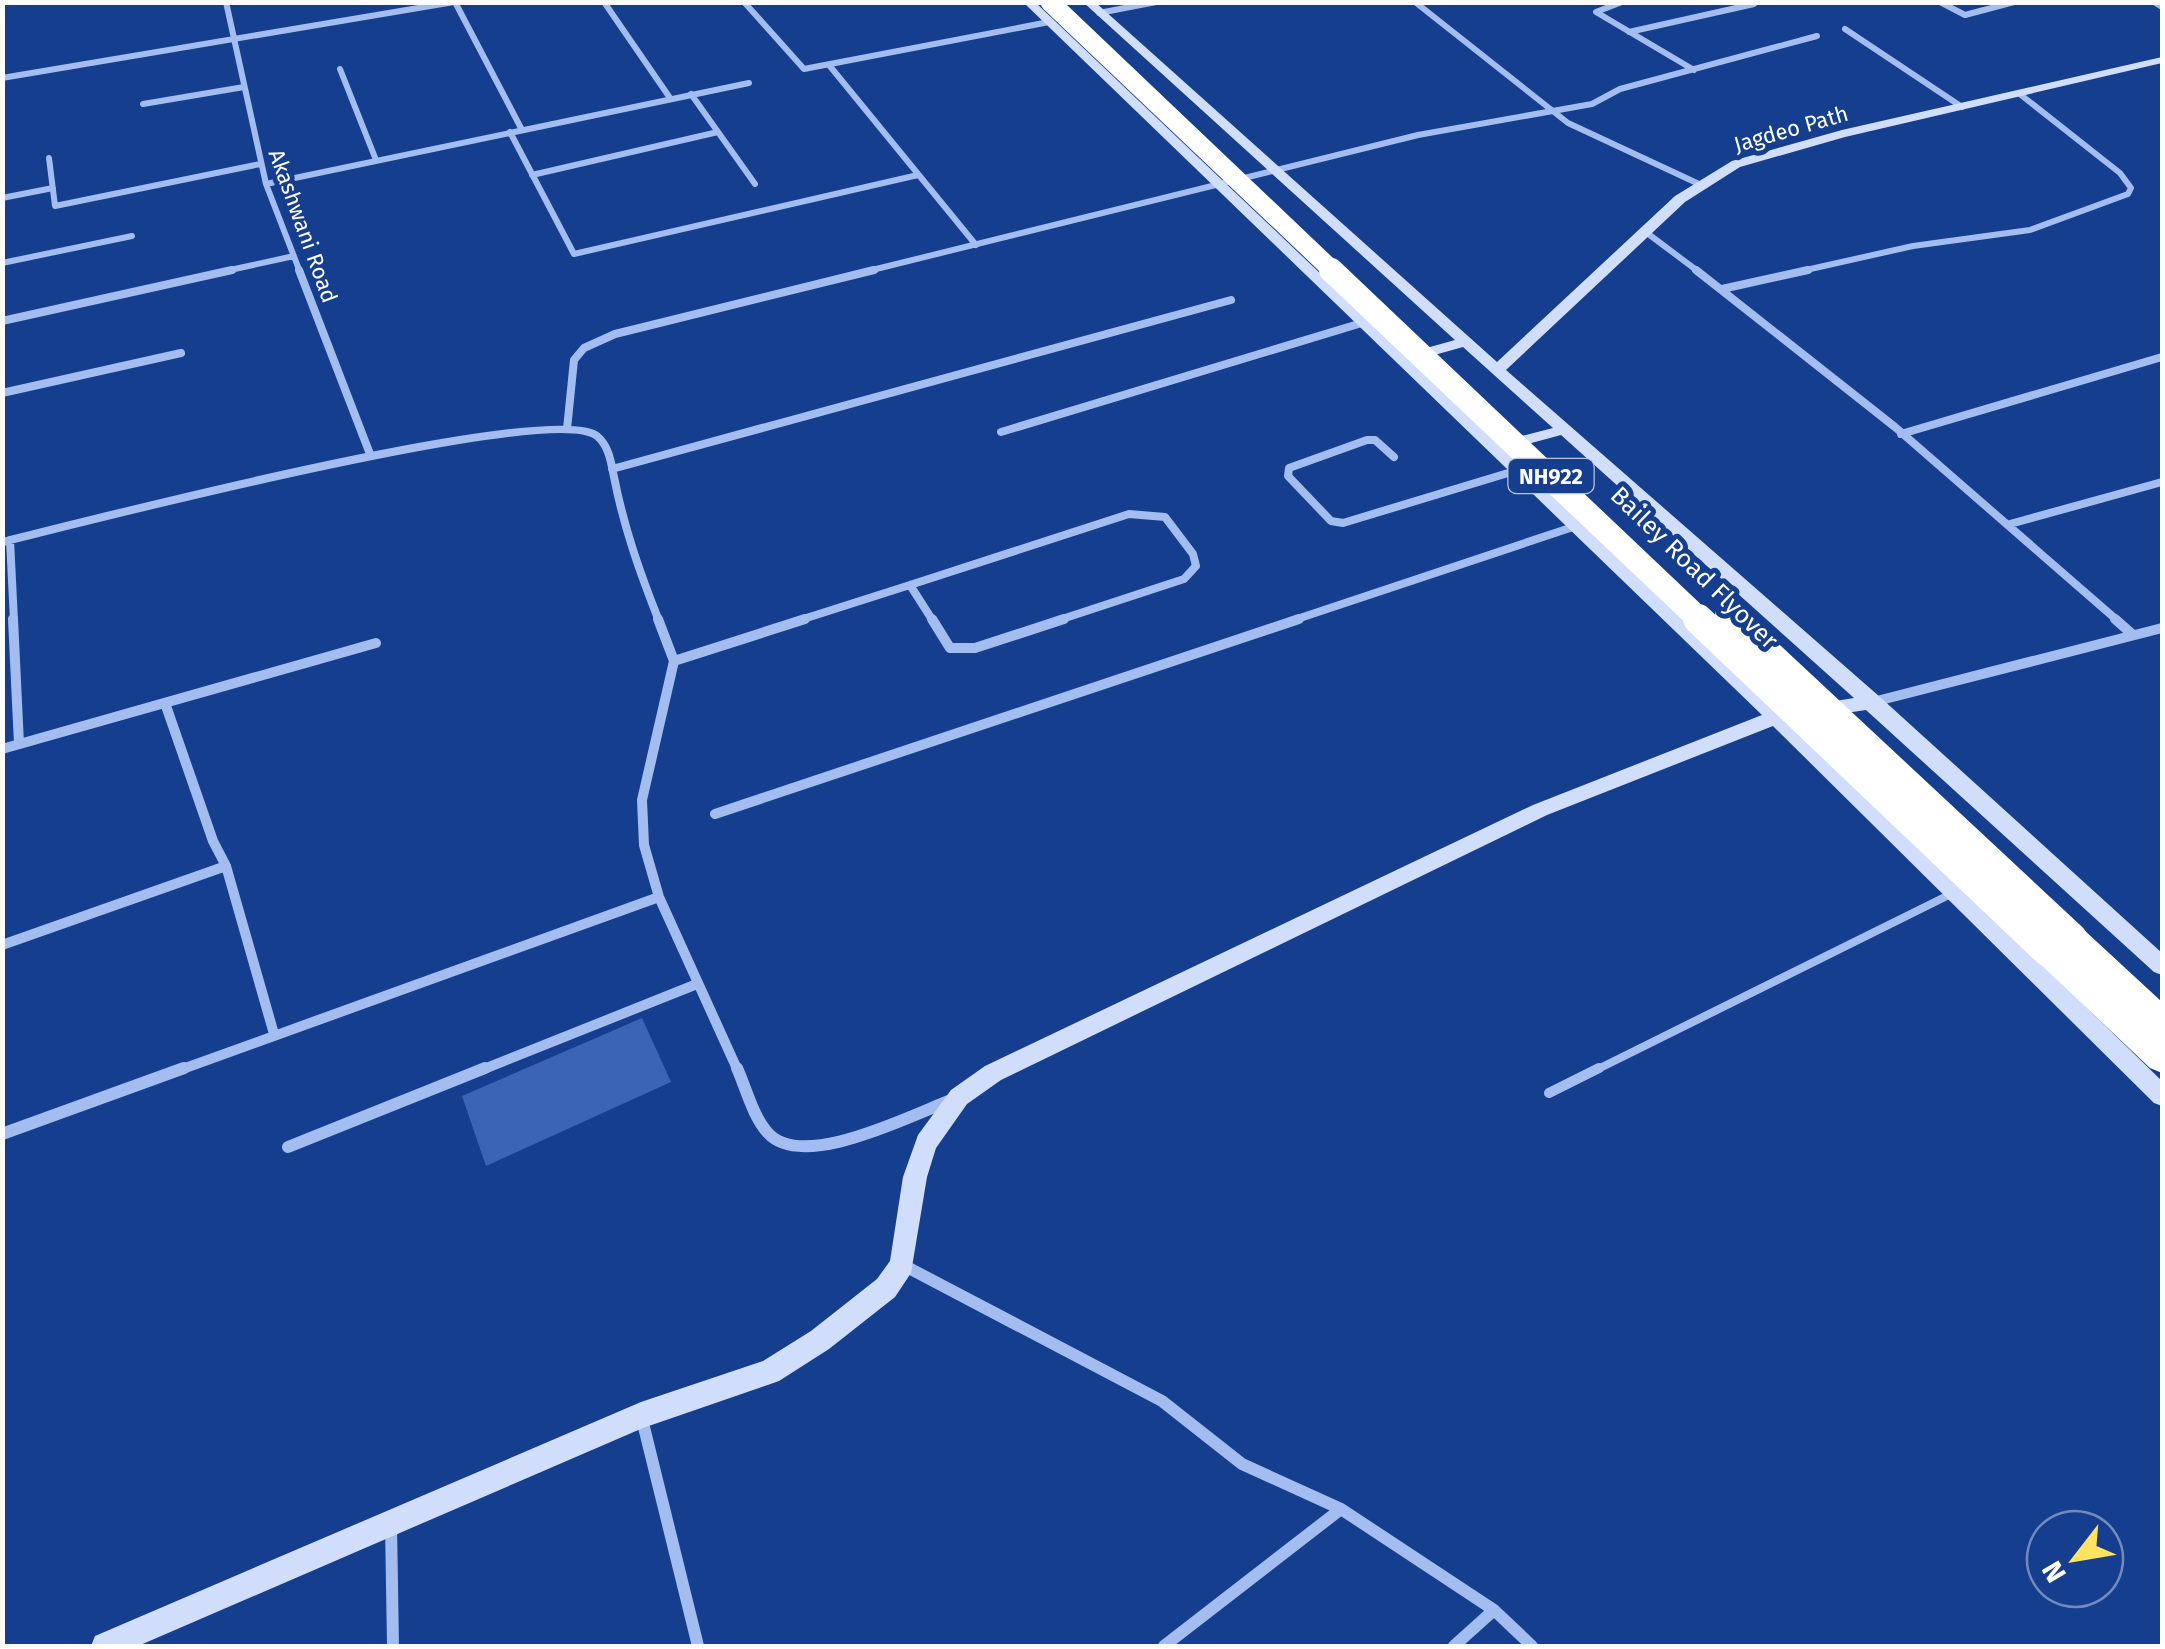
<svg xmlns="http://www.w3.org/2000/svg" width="2165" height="1649" font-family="'Fira Sans',sans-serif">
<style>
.building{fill:#3a64b6}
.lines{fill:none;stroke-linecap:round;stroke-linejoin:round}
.lane-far1{stroke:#a3bdf0;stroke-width:8}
.lane{stroke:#a3bdf0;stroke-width:10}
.street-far3{stroke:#a3bdf0;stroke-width:6}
.street-far2{stroke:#a3bdf0;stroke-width:8}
.street-far1{stroke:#a3bdf0;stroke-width:10}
.street{stroke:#a3bdf0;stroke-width:12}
.secondary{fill:#d0defb;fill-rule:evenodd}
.highway{fill:#fff;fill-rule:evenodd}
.highway-bridge-far2{stroke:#fff;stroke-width:19}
.highway-bridge-far1{stroke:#fff;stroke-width:24}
.highway-bridge{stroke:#fff;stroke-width:30}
.labels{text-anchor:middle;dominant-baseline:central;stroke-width:10;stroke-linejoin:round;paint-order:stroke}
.far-street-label{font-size:22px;fill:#fff;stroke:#163e8f}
.shield{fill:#163e8f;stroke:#b9c5dd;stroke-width:2.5}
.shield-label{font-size:22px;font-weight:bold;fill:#fff}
.street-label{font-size:25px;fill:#fff;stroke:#163e8f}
</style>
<rect width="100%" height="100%" fill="#163e8f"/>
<path class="building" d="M642,1018L671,1082L486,1166L462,1096Z"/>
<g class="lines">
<path class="lane-far1" d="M1594,1071L1953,893"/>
<path class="lane" d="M1549,1093L1599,1068"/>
<path class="street-far3" d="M226,2L266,184L300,272
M455,2L522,130
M604,2L670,98
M744,2L804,69L1049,22
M1415,2L1568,123L1699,184
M1622,2L1596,12L1694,70
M1940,2L1965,15L2014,2
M2154,2L2162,7
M1099,13L1156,2
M1845,29L1962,107
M1629,32L1754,4
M829,65L976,245
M340,69L376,160
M2,78L454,2
M691,94L755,184
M143,104L244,87
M510,132L574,254L918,175
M49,158L55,206L260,164
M532,175L718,132
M266,184L749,83
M2,198L53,188
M1647,233L1699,272
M2,263L132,236
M221,272L294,256
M864,272L1418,135L1592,104L1620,89L1817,36
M1797,272L1913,246L2030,230L2128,194L2131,188L2120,173L2021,95"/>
<path class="street-far2" d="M299,270L370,454
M1696,270L1895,427L2118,621
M1722,289L1808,270
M2,321L232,270
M2,393L181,353
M567,429L574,360L584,348L615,334L874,270
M1001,432L1365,322
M1901,434L2162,357
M1394,457L1375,440H1367L1289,468L1288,476L1331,521L1343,523L1518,470
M612,469L1231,300
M2010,524L2162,482
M10,540L14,621
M2,542C80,523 552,400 597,436C609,446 611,462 614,477C624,528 640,573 659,621
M910,585L933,621
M910,585L1129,514L1165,517L1193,554L1196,566L1184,579L1056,621
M797,621L910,585
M1291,621L1576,526"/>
<path class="street-far1" d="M13,619L19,744
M658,619L674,661L642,800L644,845L659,897L738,1071
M932,619L950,648H975L1064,619
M2115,619L2132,634
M674,661L805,619
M1873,702L2162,628
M2,749L376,643
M715,814L1299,619
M226,866L274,1034
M2,945L226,866L213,841L165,703
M177,1071L659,897
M479,1071L697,984"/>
<path class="street" d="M737,1068C746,1088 753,1117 768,1133C803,1172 913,1114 954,1099
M2,1134L184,1068
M288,1147L485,1068
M903,1265L1162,1401L1242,1464L1341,1509L1494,1610L1532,1646
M641,1415L698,1646
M391,1524L393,1646
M1164,1646L1341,1509
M1454,1646L1494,1610"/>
<path class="secondary" d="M1023,2H1035L1405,354L1455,340L1083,2H1095L1497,362L1675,196L1732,161L1842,130L2162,57V63L1845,137L1740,167L1685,202L1506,370L1880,697L2162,953V975L2154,972L1866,710L1792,721L2162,1081V1106L2154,1103L1773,726L1547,815L1001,1080L967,1104L936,1148L927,1177L911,1273L895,1297L829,1349L779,1381L643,1428L138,1646H91L95,1636L641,1402L763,1361L811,1331L877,1279L890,1261L903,1177L918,1135L951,1090L985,1066L1533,805L1762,715ZM1463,347L1553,428L1498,442L1413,361ZM1561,435L1854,698L1780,710L1506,450Z"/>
<path class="highway" d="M2072,925L2083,929L2162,1002V1073L2150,1068L2037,961L2032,952L2037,943L2048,939L2058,942L2061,929Z"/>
<path class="highway-bridge-far2" d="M1050,2L1334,272"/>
<path class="highway-bridge-far1" d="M1331,270L1701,621
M1727,616L1733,621"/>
<path class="highway-bridge" d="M1698,619L2048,952
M1730,619L2072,938"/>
</g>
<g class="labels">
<g class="far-street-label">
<text transform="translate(1791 129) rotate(-16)">Jagdeo Path</text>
<text transform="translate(303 226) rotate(70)">Akashwani Road</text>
</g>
<rect class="shield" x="1508.5" y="459" width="85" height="34" rx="8"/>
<g class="shield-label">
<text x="1551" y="476">NH922</text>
</g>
<g class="street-label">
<text transform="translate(1694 568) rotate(44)">Bailey Road Flyover</text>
</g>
</g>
<rect width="2165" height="1649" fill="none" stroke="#ffffff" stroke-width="10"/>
<g transform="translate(2075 1559) rotate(239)"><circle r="48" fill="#163e8f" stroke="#738bbc" stroke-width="2.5"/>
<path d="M0-8L18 38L0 25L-18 38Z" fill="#ffe361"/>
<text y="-15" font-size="28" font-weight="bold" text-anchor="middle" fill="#ffffff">N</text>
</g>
</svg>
